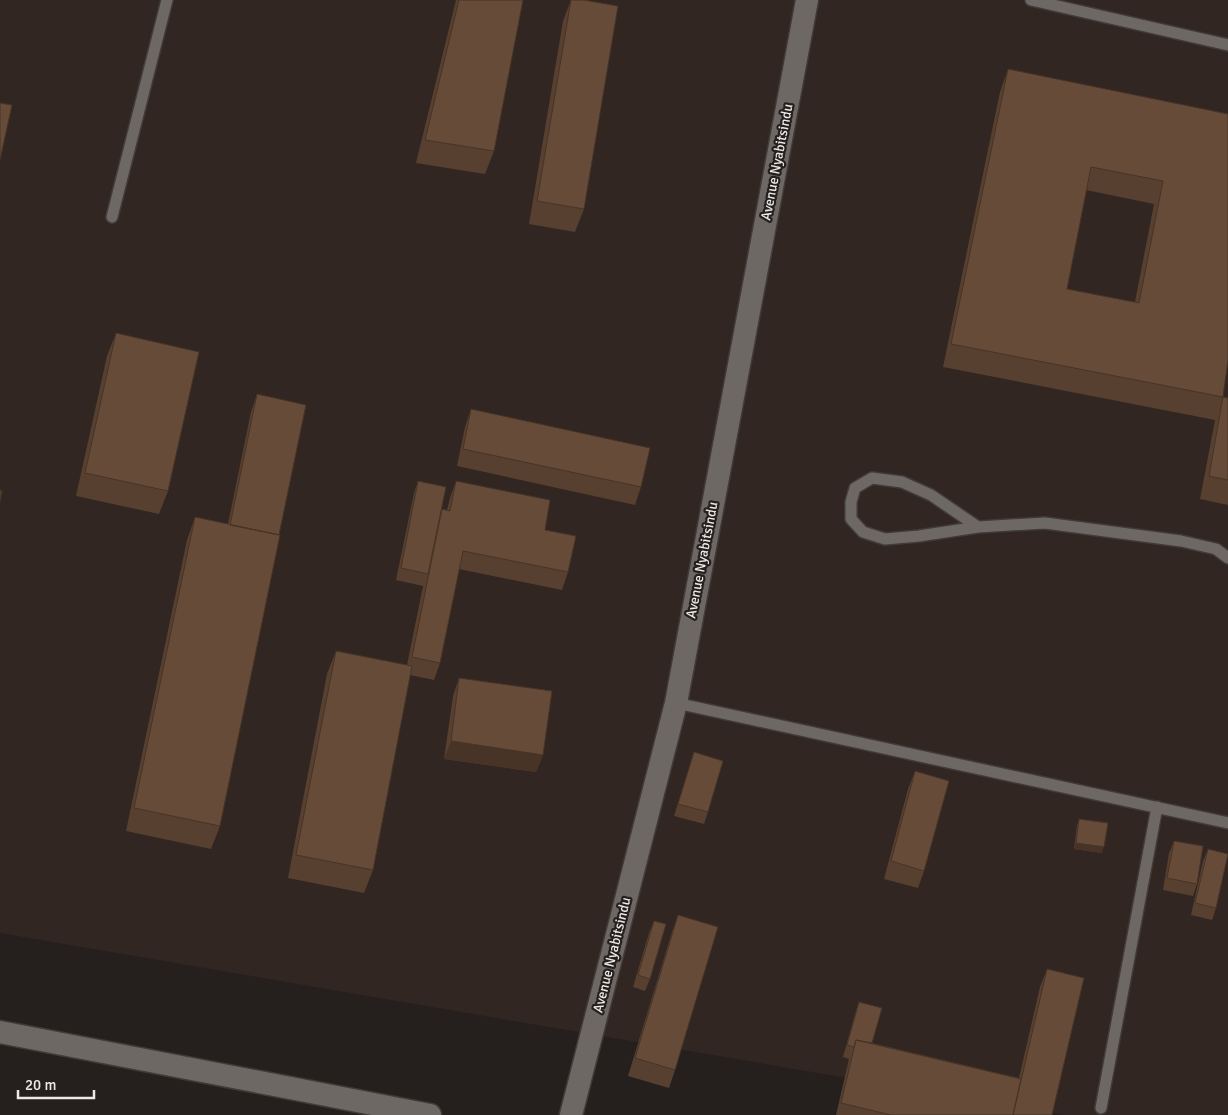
<svg xmlns="http://www.w3.org/2000/svg" width="1228" height="1115" font-family="Signika,sans-serif">
<style>
.built{fill:#312621}
.lines{fill:none;stroke-linecap:round;stroke-linejoin:round}
.service-casing{stroke:#3f3b39;stroke-width:14}
.minor-casing{stroke:#3f3b39;stroke-width:25}
.service{stroke:#6e6865;stroke-width:11}
.minor{stroke:#6e6865;stroke-width:22}
.wall{fill:#574030;fill-rule:evenodd}
.shaded-wall{fill:#473427}
.building{fill:#654b38;stroke:#473427;fill-rule:evenodd}
.labels{text-anchor:middle;dominant-baseline:central;stroke-width:4.5;stroke-linejoin:round;paint-order:stroke}
.street-label{font-size:14px;fill:#ede9e8;stroke:#25201e}
</style>
<rect width="100%" height="100%" fill="#25201e"/>
<path class="built" d="M0,0H1228V1115H1063L0,933Z"/>
<g class="lines">
<g class="service-casing">
<path id="service" d="M1031,0L1228,45
M112,217L167,0
M978,527L931,495L902,482L872,478L855,488L851,502V519L863,532L885,539L919,536L978,527L1045,523L1181,541L1216,549L1228,558
M676,703L1228,823
M1101,1108L1157,807"/>
</g>
<g class="minor-casing">
<path id="minor" d="M0,1032L430,1115
M571,1115L676,703L807,0"/>
</g>
<use href="#service" class="service"/>
<use href="#minor" class="minor"/>
</g>
<path class="wall" d="M456,0H523L494,151L485,174L416,163Z
M571,0H584V209L575,232L529,224L563,21Z
M1008,69L1228,114L1223,397L1228,398V505L1200,499L1215,420L943,367L1000,92ZM1086,190L1154,204L1135,302L1067,289Z
M116,333L168,491L159,514L76,496L107,356Z
M257,394L220,826L211,849L126,831L187,540L195,517L228,524L251,412Z
M471,409L641,487L635,505L457,466L465,427Z
M418,481L440,514L447,510L450,498L456,481L545,530L568,572L562,590L459,569L440,663L434,680L410,675L373,870L364,893L288,878L327,674L336,651L407,665L423,586L396,580L414,493Z
M459,678L543,755L536,772L444,759L453,696Z
M694,752L708,812L704,824L674,816Z
M915,771L924,871L918,888L884,879L908,789Z
M1079,819L1102,853L1074,849L1077,825Z
M1174,841L1197,884L1193,896L1163,890L1169,853Z
M1208,849L1216,908L1212,920L1191,915L1203,861Z
M678,915L675,1070L669,1088L628,1076L672,932Z
M654,921L650,979L645,991L633,987L649,933Z
M1047,969L1052,1115H836L849,1059L843,1057L855,1014L859,1002L872,1043L1019,1078L1040,987Z"/>
<path class="shaded-wall" d="M451,741L543,755L536,772L444,759Z
M1076,843L1104,847L1102,853L1074,849Z"/>
<path class="building" d="M459,0H523L494,151L425,140Z
M571,0H584L618,6L584,209L537,201Z
M1008,69L1228,114V360L1223,397L1228,398V480L1209,476L1223,397L951,344ZM1091,167L1163,181L1139,303L1067,289Z
M0,103L12,105L0,160Z
M116,333L199,352L168,491L85,473Z
M257,394L306,405L279,535L230,525Z
M471,409L650,448L641,487L463,449Z
M418,481L446,487L428,574L401,568Z
M456,481L550,500L545,530L576,536L568,572L463,551L440,663L412,657L442,509L450,511Z
M0,490L2,491L0,502Z
M195,517L280,535L220,826L134,808Z
M336,651L412,666L373,870L296,855Z
M459,678L552,691L543,755L451,741Z
M694,752L723,761L708,812L678,804Z
M915,771L949,781L924,871L891,861Z
M1079,819L1108,823L1104,847L1076,843Z
M1174,841L1203,846L1197,884L1167,878Z
M1208,849L1228,854L1216,908L1195,903Z
M678,915L718,927L675,1070L635,1058Z
M654,921L666,924L650,979L638,975Z
M1047,969L1084,978L1052,1115H1013Z
M859,1002L882,1008L872,1043L856,1040L854,1047L847,1045Z
M856,1040L1021,1079L1013,1115H891L841,1103Z"/>
<g class="labels">
<g class="street-label">
<text transform="translate(777 162) rotate(-79)">Avenue Nyabitsindu</text>
<text transform="translate(702 560) rotate(-79)">Avenue Nyabitsindu</text>
<text transform="translate(612 955) rotate(-76)">Avenue Nyabitsindu</text>
</g>
</g>
<path d="M18 1090v8h76v-8" fill="none" stroke="#ede9e8" stroke-width="2.5"/>
<text x="25" y="1090" font-size="15" fill="#ede9e8" stroke="#25201e" stroke-width="4" paint-order="stroke">20 m</text>
</svg>
